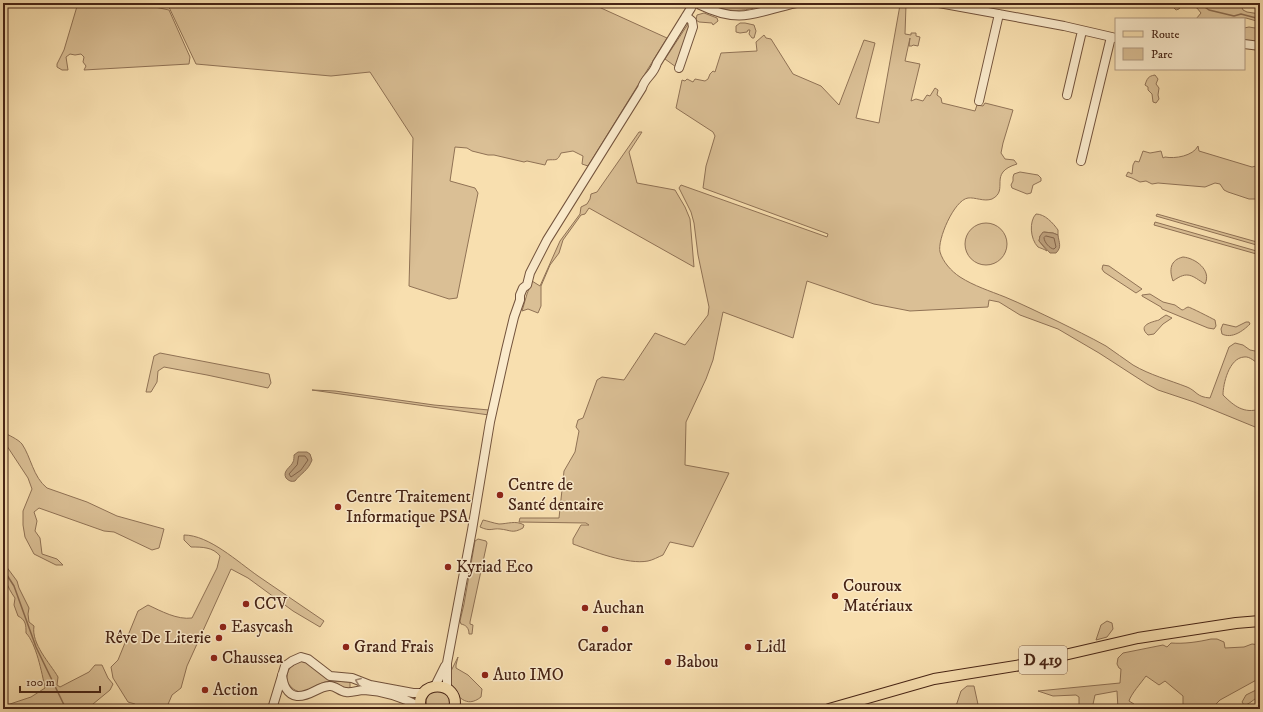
<svg xmlns="http://www.w3.org/2000/svg" width="1263" height="712" font-family="'IM FELL DW Pica',serif">
<style>
.green{fill:#dabf95;stroke:#907255}
.water{fill:#bc9f7b;stroke:#8d6e52}
.lines{fill:none;stroke-linecap:round;stroke-linejoin:round}
.shore{stroke:#826248;stroke-width:1}
.stream{stroke:#8d6e52;stroke-width:1.5}
.minor-casing{stroke:#73533c;stroke-width:10}
.major-casing{stroke:#472415;stroke-width:12}
.minor{stroke:#faeacb;stroke-width:8}
.major{stroke:#f8dfaf;stroke-width:10}
.oneway{stroke:#a08770}
.poi-dot{fill:#8f2418;stroke:#faeacb;stroke-width:1.5}
.labels{text-anchor:middle;dominant-baseline:central;stroke-width:3;stroke-linejoin:round;paint-order:stroke}
.shield{fill:#faeacb;stroke:#7d5f4c;stroke-width:1}
.shield-label{font-size:16px;font-weight:bold;fill:#472415}
.poi-label{font-size:17px;fill:#472415;stroke:#faeacb;text-anchor:start}
</style>
<rect width="100%" height="100%" fill="#f8dfaf"/>
<filter id="stains"><feTurbulence type="fractalNoise" baseFrequency=".005" numOctaves="4"/><feColorMatrix values="0 0 0 0 .2 0 0 0 0 .09 0 0 0 0 .02 0 0 0 .5 -.17"/></filter>
<radialGradient id="worn" r=".72"><stop offset=".6" stop-color="#630" stop-opacity="0"/><stop offset="1" stop-color="#630" stop-opacity=".3"/></radialGradient>
<path class="green" d="M78,3H136L169,10L190,57L189,64L84,70L86,66L83,62L84,57L81,54L75,55L70,54L66,57L68,70H62L57,67V64L64,50Z
M167,3H590L667,38L588,166L582,164L583,156L573,151L561,153C557,162 556,159 547,160L545,165L527,161L524,162L494,155H488L472,151L467,148L455,147L450,181L475,188L478,193L457,298L449,299L409,286L413,138L370,72L331,76L196,64Z
M710,3H773C754,9 728,16 710,3Z
M1161,3H1240L1243,10L1247,12L1260,14V22L1246,18L1196,19L1201,13L1197,8L1189,4L1186,7L1182,5L1179,9L1176,10L1171,5Z
M900,5H906L905,34L911,35V33H916V36L920,37L918,46L913,45L912,46H909L910,38L905,61L920,64L911,101L916,99L923,101L927,95L930,96L935,88L938,90L937,95L941,98L942,103L975,111L977,105L983,106L985,103L1013,110L1003,143L1001,153L1005,159L1014,160L1017,164C987,173 1010,190 992,199C984,202 975,197 968,198C954,200 937,240 940,252C943,262 951,271 960,277C974,286 990,291 1005,297C1022,304 1040,313 1057,321C1073,329 1090,337 1106,346C1115,352 1124,359 1133,365C1150,375 1169,380 1187,387C1197,391 1196,397 1210,398L1229,347L1235,343L1243,345L1250,350L1260,352V365C1255,362 1250,356 1244,357C1229,358 1223,384 1223,395C1234,406 1244,414 1260,409V429L1194,402L1158,390L1147,384L1099,353L1058,329L1020,315L999,302L989,300L988,307L910,311L874,304L807,281L793,338L723,312L713,360L706,379L686,422L685,465L729,473L693,547L670,542L663,555C658,557 653,560 648,561C628,565 592,551 573,544V539L581,525H589L586,523L519,522L520,518H559L564,471L575,452L579,431L576,427L578,420L583,418L597,380L602,377L624,380L655,333L685,345L708,315L709,307L698,255L694,223L691,212L679,188L681,185L827,237L828,234L703,188L706,166L715,136L713,132L676,108L682,80L685,81L687,79L693,82L695,79L705,81L708,79L710,74L713,71L715,72L721,53L757,51L756,42L764,35L766,38L771,39L793,74L821,86L839,105L864,40L875,43L856,118L879,123Z
M704,13L717,18L718,21L713,25L712,23L699,22L696,20L697,15Z
M689,23L690,26L676,67L665,59L688,24Z
M740,23H745L754,25L756,31L754,38H752L749,34L750,30H748L747,32L740,33L736,32V26Z
M1249,27L1255,28L1260,31V43L1244,42V28Z
M1155,75L1158,79L1156,84L1159,88L1158,95L1159,99L1156,103L1153,102L1152,94L1148,90V87L1145,85C1147,79 1148,76 1155,75Z
M639,132H642L629,152L637,183L675,190L685,207L690,219L694,267L589,208L585,214L581,215L563,240L559,253L550,265L541,286V306L538,313L528,309L522,311L527,294L532,281L540,286L560,241L580,214L581,207L587,204L590,199L591,194L597,192Z
M1198,146L1199,151L1252,167L1256,166L1260,161V199H1249L1228,192L1224,190L1220,184L1215,183L1205,187L1158,183L1152,184L1146,181L1140,182L1132,178L1126,176L1128,172L1132,174L1133,165L1135,161L1139,162L1143,151L1150,153L1161,151L1163,158L1165,157C1175,159 1193,156 1198,146Z
M1020,172L1038,175L1041,178V181L1033,185L1031,193L1027,194L1012,188L1011,185L1013,181V177L1014,174Z
M1036,214C1045,214 1053,223 1058,230V235L1053,233L1044,232L1040,236L1039,241L1047,251C1044,249 1040,248 1038,247C1030,239 1029,221 1036,214Z
M1157,214L1257,242L1260,244V246L1156,216Z
M1155,222L1260,252V255L1154,225Z
M965 244a21 21 0 1 1 42 0a21 21 0 1 1-42 0Z
M1183,257C1195,258 1212,270 1205,284C1192,276 1188,270 1173,281C1169,270 1170,260 1183,257Z
M1103,265L1109,266L1142,289L1136,293L1104,272L1102,269Z
M1150,294L1163,302L1175,305L1182,310C1184,310 1185,308 1188,307C1190,307 1211,318 1215,320L1216,326L1214,329L1208,328L1162,309L1161,307L1142,296V295Z
M1166,315L1172,318L1163,324L1154,334L1148,335C1137,325 1152,322 1159,320L1160,319Z
M1246,322H1249L1250,324C1243,331 1232,339 1222,334L1221,329L1223,324L1236,327Z
M160,353L269,374L271,383L268,388L207,375L164,367L158,371L157,382L151,392H146L154,356Z
M312,390L335,391L434,405L489,410V415Z
M3,432C8,435 18,439 22,444C31,457 33,477 47,488L87,502L117,516L164,529L159,548L152,550L114,532L104,531L39,508L34,512L37,521L35,531L40,538L42,554L57,559L63,565H56L34,554L25,537L23,525V511L32,489L28,478L3,440Z
M483,520C488,521 493,523 499,524C507,524 516,520 524,525L523,528C512,534 511,530 500,529C492,528 491,532 480,527Z
M184,535C209,535 238,562 258,576C280,591 302,606 324,621L320,627L293,611L248,578L231,569L187,666L181,688L172,695L166,709H140L135,704L128,702L113,678L111,667L118,660L138,611L148,605C161,611 177,620 192,618L217,568L220,556C213,547 202,547 191,547L184,540Z
M478,539L486,541L487,543L470,622V624L473,625L472,634H469C469,628 466,625 461,624L460,621L464,604L475,541Z
M3,562L17,581L19,588L29,608L28,614L29,622L34,626C31,644 50,663 58,677L57,685L60,687L89,672L95,665H102L108,678L113,684L110,690L87,709H10L7,705L31,697L45,688C42,673 36,643 26,633C26,625 26,620 18,616L14,605L15,598C7,587 3,576 3,562Z
M1107,621L1112,623L1113,629L1107,637L1096,640L1101,625Z
M1211,639H1217L1224,642L1225,648L1244,647L1252,644L1260,645V678L1220,700L1214,706L1206,709H1191L1183,704V696L1165,681L1159,685L1146,676C1141,683 1131,694 1129,701L1134,704V709H1118L1117,691L1095,695L1092,709H1079V697L1076,695L1053,696L1038,691L1120,683L1121,669L1119,668L1117,664L1118,658L1123,653L1163,645L1167,647L1171,643C1184,644 1198,642 1211,639Z
M458,657L456,665V668L468,675L482,689L481,697C466,709 457,696 449,683L451,671Z
M300,661L306,662L329,679L333,681L350,682V688L347,689C342,687 338,683 332,682C314,678 304,706 287,682C286,670 290,666 300,661Z
M967,686H974L979,709H955L961,691Z
M1260,688V696C1255,698 1252,702 1246,705H1244L1242,702L1246,695Z
M434,691C446,691 453,696 448,709H427L426,700L430,693Z"/>
<path class="water" d="M1043,232L1053,233L1058,235C1059,243 1062,247 1056,253H1050L1039,241L1040,236Z
M298,452H307L310,454L312,460C308,471 301,473 295,481C291,482 289,481 286,478C282,471 291,467 293,462C294,461 294,456 294,455Z"/>
<g class="lines">
<path class="shore" d="M1046,236L1054,238L1056,247L1054,249C1050,249 1044,242 1044,238Z
M299,456H305L308,460L301,470L291,477L289,474L297,465Z"/>
<path class="stream" d="M1199,3L1209,10L1234,16L1241,14L1260,19
M3,569L14,586L36,647L66,709"/>
<g class="minor-casing">
<path id="minor" d="M939,3L1064,26L1116,38
M700,5C741,25 756,12 796,3
M1244,44L1260,46
M679,68L693,27L692,21L686,16
M1067,95L1082,31
M979,101L999,14
M1081,161L1111,37
M282,675C283,684 287,695 297,696C310,697 317,687 329,686C335,685 340,692 346,692C352,693 358,690 364,690C383,691 404,698 421,707
M435,686L445,666
M447,689V663L472,530L490,422L506,350L514,317L520,300V295L523,288L527,285L530,273L547,240L642,88C645,77 653,76 657,63L691,8
M272,709L285,666L292,661L301,657L308,659L330,676L352,678L370,685L413,693H424"/>
</g>
<g class="major-casing">
<path id="major" d="M421,709C413,679 462,679 454,709
M829,709L934,679L1021,665L1138,638L1236,623L1260,621"/>
</g>
<use href="#minor" class="minor"/>
<use href="#major" class="major"/>
</g>
<defs><path id="oneway-chevron" d="M-2-3.5L2.5 0L-2 3.5" fill="none" stroke-width="1.6" stroke-linecap="round" stroke-linejoin="round"/></defs>
<use class="oneway" href="#oneway-chevron" transform="translate(358 681) rotate(-159)"/>
<g class="poi-dot">
<circle cx="500" cy="495" r="4"/>
<circle cx="338" cy="507" r="4"/>
<circle cx="448" cy="567" r="4"/>
<circle cx="835" cy="596" r="4"/>
<circle cx="246" cy="604" r="4"/>
<circle cx="585" cy="608" r="4"/>
<circle cx="223" cy="627" r="4"/>
<circle cx="605" cy="629" r="4"/>
<circle cx="219" cy="638" r="4"/>
<circle cx="346" cy="647" r="4"/>
<circle cx="748" cy="647" r="4"/>
<circle cx="214" cy="658" r="4"/>
<circle cx="668" cy="662" r="4"/>
<circle cx="485" cy="675" r="4"/>
<circle cx="205" cy="690" r="4"/>
</g>
<g class="labels">
<rect class="shield" x="1019" y="646" width="48" height="28" rx="3"/>
<g class="shield-label">
<text x="1043" y="660">D 419</text>
</g>
<g class="poi-label">
<text x="508" y="485">Centre de<tspan x="508" dy="20">Santé dentaire</tspan></text>
<text x="346" y="497">Centre Traitement<tspan x="346" dy="20">Informatique PSA</tspan></text>
<text x="456" y="567">Kyriad Eco</text>
<text x="843" y="586">Couroux<tspan x="843" dy="20">Matériaux</tspan></text>
<text x="254" y="604">CCV</text>
<text x="593" y="608">Auchan</text>
<text x="231" y="627">Easycash</text>
<text x="211" y="638" text-anchor="end">Rêve De Literie</text>
<text x="605" y="646" text-anchor="middle">Carador</text>
<text x="354" y="647">Grand Frais</text>
<text x="756" y="647">Lidl</text>
<text x="222" y="658">Chaussea</text>
<text x="676" y="662">Babou</text>
<text x="493" y="675">Auto IMO</text>
<text x="213" y="690">Action</text>
</g>
</g>
<rect width="1263" height="712" fill="none" stroke="#f8dfaf" stroke-width="16"/>
<rect x="4" y="4" width="1255" height="704" fill="none" stroke="#472415" stroke-width="2"/>
<rect x="8" y="8" width="1247" height="696" fill="none" stroke="#472415"/>
<rect x="1115" y="18" width="130" height="52" fill="#faeacb" stroke="#b29b82"/>
<rect x="1123" y="31" width="20" height="6" fill="#f8dfaf" stroke="#b29b82"/>
<text x="1151" y="38" font-size="12" fill="#472415">Route</text>
<rect x="1123" y="48" width="20" height="12" fill="#dabf95" stroke="#b29b82"/>
<text x="1151" y="58" font-size="12" fill="#472415">Parc</text>
<path d="M20 686v6h80v-6" fill="none" stroke="#472415" stroke-width="2"/>
<text x="26" y="686" font-size="12" fill="#472415" stroke="#faeacb" stroke-width="3" paint-order="stroke">100 m</text>
<rect width="100%" height="100%" filter="url(#stains)"/>
<rect width="100%" height="100%" fill="url(#worn)"/>
</svg>
